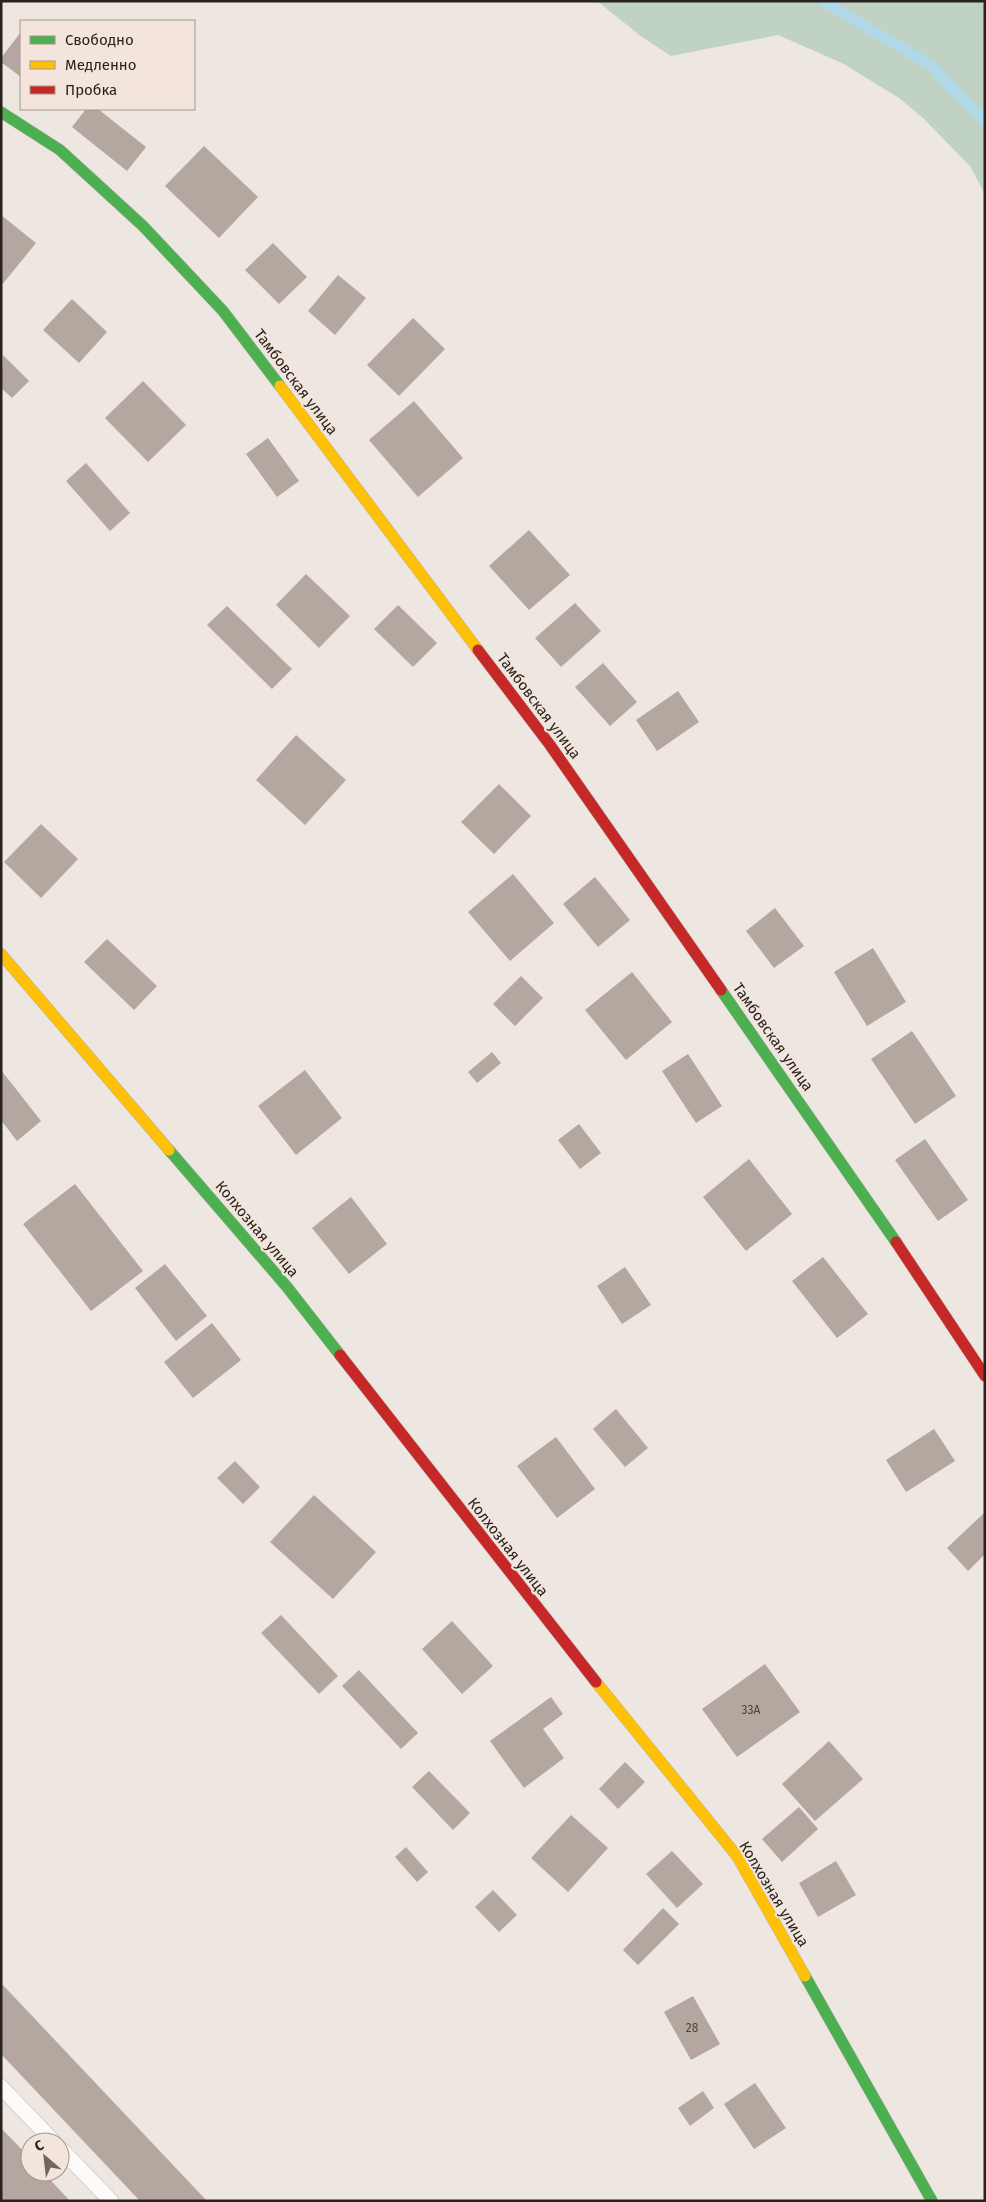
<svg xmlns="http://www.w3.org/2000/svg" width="986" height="2202" font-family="'Fira Sans',sans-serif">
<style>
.green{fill:#bfd2c3}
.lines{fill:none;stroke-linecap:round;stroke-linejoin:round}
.stream{stroke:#b1d8e9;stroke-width:11}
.building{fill:#b3a7a0}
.lane-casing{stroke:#b8b3ae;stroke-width:16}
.fast-casing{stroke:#b8b3ae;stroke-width:12}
.slow-casing{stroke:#b8b3ae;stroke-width:12}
.jam-casing{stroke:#b8b3ae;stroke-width:12}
.lane{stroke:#fcfbfa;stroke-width:15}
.fast{stroke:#4caf50;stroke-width:11}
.slow{stroke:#ffc107;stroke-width:11}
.jam{stroke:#c62828;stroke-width:11}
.labels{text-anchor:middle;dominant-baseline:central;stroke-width:4.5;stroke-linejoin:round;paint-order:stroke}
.number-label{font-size:12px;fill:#4b443f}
.street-label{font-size:15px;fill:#28231f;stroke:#f3e5db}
</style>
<rect width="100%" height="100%" fill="#ede6e1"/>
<path class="green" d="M597,1H981L985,5V194L970,166L923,118L899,98L842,63L778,35L671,56L642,37Z"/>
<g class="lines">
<path class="stream" d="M823,1L932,66L985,122"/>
</g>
<path class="building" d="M21,32V77L1,62V58Z
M86,109H98L146,147L127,171L72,127Z
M204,146L258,197L219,238L165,186Z
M1,215L36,243L1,286Z
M273,243L307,277L279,304L245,270Z
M338,275L366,298L335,335L308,311Z
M72,299L107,332L79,363L43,330Z
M413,318L445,349L399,396L367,365Z
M3,355L29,381L12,398L1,388Z
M143,381L186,425L148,462L105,418Z
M414,401L463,458L418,497L369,440Z
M268,438L299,481L277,497L246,454Z
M86,463L130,513L110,531L66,481Z
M529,530L570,575L529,610L489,566Z
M306,574L350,616L319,648L276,605Z
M575,603L601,631L561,667L535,638Z
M398,605L437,643L413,667L374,629Z
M227,606L292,669L272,689L207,625Z
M603,663L637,702L610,726L575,687Z
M678,691L699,722L657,751L636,720Z
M296,735L346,780L305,825L256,780Z
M499,784L531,816L494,854L461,822Z
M41,824L78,859L41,898L4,862Z
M513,874L554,923L510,961L468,912Z
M595,877L630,920L598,947L563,904Z
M775,908L804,946L774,968L746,931Z
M107,939L157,986L134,1010L84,962Z
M873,948L906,1002L867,1026L834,972Z
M632,972L672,1022L626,1060L585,1010Z
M521,976L543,998L515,1026L493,1004Z
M912,1031L956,1096L915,1124L871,1059Z
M492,1052L501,1063L477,1083L468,1072Z
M688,1054L722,1106L696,1123L662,1071Z
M1,1070L41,1121L17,1141L1,1120Z
M305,1070L342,1118L296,1155L258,1106Z
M579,1124L601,1153L580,1169L558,1140Z
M925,1139L968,1200L938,1221L895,1160Z
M749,1159L792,1214L746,1251L703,1197Z
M75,1184L143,1271L91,1311L23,1224Z
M351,1197L387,1244L349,1274L312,1228Z
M823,1257L868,1314L837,1338L792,1281Z
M165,1264L207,1316L176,1341L135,1288Z
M625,1267L651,1305L622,1324L597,1286Z
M212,1323L241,1360L193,1398L164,1362Z
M616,1409L648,1448L625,1467L593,1429Z
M934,1429L955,1461L906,1492L886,1460Z
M556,1437L595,1489L557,1518L517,1466Z
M235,1461L260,1487L243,1504L217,1478Z
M314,1495L376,1552L333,1599L270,1542Z
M985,1512V1554L968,1571L947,1548Z
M281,1615L338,1676L319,1694L261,1633Z
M452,1621L493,1666L462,1694L422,1649Z
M765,1664L800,1712L737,1757L702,1709Z
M359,1670L418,1733L401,1749L342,1686Z
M551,1697L563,1714L543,1729L564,1758L524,1788L490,1741Z
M829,1741L863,1779L815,1821L782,1784Z
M625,1762L645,1782L618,1809L599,1789Z
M429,1771L470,1813L453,1830L412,1787Z
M799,1807L818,1829L782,1862L762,1839Z
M571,1815L608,1848L568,1892L531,1858Z
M406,1847L428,1872L417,1882L395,1857Z
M672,1851L703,1884L677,1908L646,1874Z
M836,1861L856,1895L818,1917L799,1883Z
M493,1890L517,1915L499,1932L475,1907Z
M663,1908L679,1924L638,1965L623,1950Z
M1,1983L207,2201H140L1,2054Z
M693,1996L720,2044L691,2060L664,2012Z
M755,2083L786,2128L754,2149L724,2104Z
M703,2091L714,2108L690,2126L678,2108Z
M1,2128L30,2158V2172H43L70,2201H1Z"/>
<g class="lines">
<g class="lane-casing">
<path id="lane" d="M1,2087L54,2142
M60,2148L111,2201"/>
</g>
<g class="fast-casing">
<path id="fast" d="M1,112L60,150L143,226L223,311L280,386
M721,990L896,1242
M169,1150L287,1287L340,1355
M805,1976L932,2201"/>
</g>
<g class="slow-casing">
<path id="slow" d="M280,386L478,650
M1,954L169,1150
M596,1682L737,1856L805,1976"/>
</g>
<g class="jam-casing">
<path id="jam" d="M478,650L550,745L721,990
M896,1242L985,1376
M340,1355L596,1682"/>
</g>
<use href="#lane" class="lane"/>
<use href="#fast" class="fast"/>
<use href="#slow" class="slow"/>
<use href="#jam" class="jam"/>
</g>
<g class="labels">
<g class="number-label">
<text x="751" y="1710">33А</text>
<text x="692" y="2028">28</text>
</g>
<g class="street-label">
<text transform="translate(296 382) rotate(53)">Тамбовская улица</text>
<text transform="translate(539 706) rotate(53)">Тамбовская улица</text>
<text transform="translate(773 1037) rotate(55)">Тамбовская улица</text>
<text transform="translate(257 1229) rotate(50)">Колхозная улица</text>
<text transform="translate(508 1547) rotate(52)">Колхозная улица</text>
<text transform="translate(774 1894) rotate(59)">Колхозная улица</text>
</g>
</g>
<rect width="986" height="2202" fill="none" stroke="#28231f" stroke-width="5"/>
<rect x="20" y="20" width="175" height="90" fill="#f3e5db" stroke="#a29790"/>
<rect x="30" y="36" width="25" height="8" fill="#4caf50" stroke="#a29790"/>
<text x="65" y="45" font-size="15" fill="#28231f">Свободно</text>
<rect x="30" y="61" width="25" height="8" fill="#ffc107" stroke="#a29790"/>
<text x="65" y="70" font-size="15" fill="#28231f">Медленно</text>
<rect x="30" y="86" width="25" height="8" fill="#c62828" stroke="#a29790"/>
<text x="65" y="95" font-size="15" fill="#28231f">Пробка</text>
<g transform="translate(45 2157) rotate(332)"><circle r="24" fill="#f3e5db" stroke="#a29790"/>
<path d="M0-4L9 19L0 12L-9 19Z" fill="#6d6763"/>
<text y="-8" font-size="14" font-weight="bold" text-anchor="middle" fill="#28231f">С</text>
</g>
</svg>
